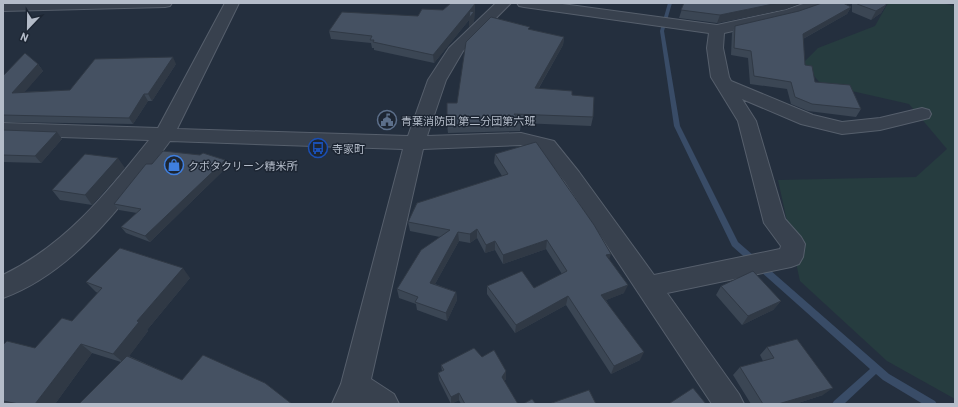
<svg xmlns="http://www.w3.org/2000/svg" width="958" height="407" font-family="Barlow,'Noto Sans JP',sans-serif">
<style>
.green{fill:#263c3f}
.lines{fill:none;stroke-linecap:round;stroke-linejoin:round}
.stream{fill:#394c67;fill-rule:evenodd}
.minor-casing{stroke:#565f6c;stroke-width:2}
.minor{fill:#38414e;fill-rule:evenodd}
.wall{fill:#3b4654}
.shaded-wall{fill:#303945}
.building{fill:#455162;stroke:#303945}
.labels{text-anchor:middle;dominant-baseline:central;stroke-width:3;stroke-linejoin:round;paint-order:stroke}
.poi-label{font-size:11px;fill:#b4bcc9;stroke:#1d2633;text-anchor:start}
</style>
<rect width="100%" height="100%" fill="#242f3e"/>
<path class="green" d="M888,3H941L955,6V399L887,361L800,281L778,180L916,177L947,149L909,104L821,84L803,63L818,48L875,26Z"/>
<g class="lines">
<path class="stream" d="M668,3H672L664,31L680,126L738,242L889,374L935,401L937,404H923L883,380L876,374L844,404H832L834,401L870,369L732,246L674,126L660,31Z"/>
<g class="minor-casing">
<path id="minor" d="M3,3H172L170,6L165,7L3,11Z
M225,3H239L177,129L408,136L428,80L449,48L496,3H511L463,51L446,80L427,136L521,133L554,141L579,172L654,275L780,249L781,246L764,223L738,121L711,77L707,48L709,33L524,7L519,6L517,3H555L717,25L786,10L806,3H827L825,6L795,17L724,33L723,48L729,77L731,81L813,115L842,122L880,118L922,108L929,110L931,114L929,118L880,130L842,134L801,124L742,99L756,121L785,219L801,237L805,244L803,257L799,264L791,267L667,293L739,394L744,404H712L565,182L540,151L521,145L423,149L371,379L394,394L399,404H332L341,384L403,149L170,141C126,200 75,272 3,298V275C66,244 106,194 149,140L3,135V123L158,128Z"/>
</g>
<use href="#minor" class="minor"/>
</g>
<path class="wall" d="M684,3L786,9L717,23L679,18Z
M852,3H886V5L881,13L871,20L852,12Z
M475,4L474,22L469,27V20L434,63L374,50V48H372L371,43L331,39L329,31L418,16L443,10Z
M851,7L847,14L803,39L805,65L815,82L861,109L856,117L808,111L791,104L787,89L750,84L748,58L731,55L732,33L735,26Z
M530,30L564,37L563,45L539,88L572,95L593,117L591,126L521,123L520,131L448,133L447,125L457,103Z
M38,64L43,71L24,92L70,90L176,64L152,101H148L133,124L3,122V76Z
M3,130L57,132L62,139L41,163L3,162Z
M495,154L609,259L624,293L606,300L640,360L611,374L566,305L515,333L487,294V286L534,288L562,274L546,249L503,264L495,250L485,253L477,238L470,243L459,241L435,284L456,292L457,300L447,321L417,310L416,304L399,298L397,289L440,237L410,231L408,222L502,176L494,163Z
M225,160L228,166L150,242L126,233L121,227L137,213L119,210L114,204L152,164Z
M125,168L92,205L60,200L52,190Z
M190,278L147,330L148,331L129,356L182,380L265,383L79,404L121,362L92,353L55,404H3V345L35,348L72,321L98,293L96,292L86,282Z
M721,286L781,301L773,310L742,325L716,295Z
M767,347L823,395L795,404H751L733,375L740,367L763,361L760,355Z
M482,357L506,371V379L504,381L518,404H461L459,400L451,404L439,380L438,373L442,371L441,365Z"/>
<path class="shaded-wall" d="M778,3H801L786,9L717,23L720,15Z
M475,4L474,22L469,27V20L434,63L433,55Z
M886,5L881,13L871,20L876,11Z
M851,7L847,14L799,41L803,34Z
M564,37L563,45L534,96L535,88Z
M173,57L176,64L152,101L148,94Z
M38,64L43,71L18,100L12,93Z
M144,94L148,101L133,124L129,118Z
M57,132L62,139L41,163L35,156Z
M118,158L125,168L92,205L85,195Z
M225,160L228,166L150,242L145,236Z
M477,229V238L470,243V234Z
M458,232L459,241L431,291L430,283Z
M547,240L546,249L503,264V255Z
M495,241V250L485,253L486,245Z
M611,254L608,263L606,255Z
M183,268L190,278L147,330L148,331L124,363L113,354L137,321Z
M628,285L624,293L599,303L601,295Z
M456,292L457,300L447,321L446,313Z
M568,296L566,305L515,333L516,325Z
M781,301L773,310L742,325L748,316Z
M81,344L92,353L55,404H35Z
M644,352L640,360L611,374L614,366Z
M506,371V379L501,385L502,377Z
M833,388L823,395L795,404H778Z
M459,393V400L451,404V397Z"/>
<path class="building" d="M451,3H470L475,4L433,55L373,42L374,40H370L372,36L329,31L342,12L418,16L422,9L443,10Z
M684,3H778L720,15L681,10Z
M822,3H843L851,7L803,34L805,65L812,66L815,82L850,85L861,109L812,104L795,97L791,82L754,76L751,51L734,48L735,26L799,11Z
M857,3H886V5L876,11L857,4Z
M470,11L474,12L469,18Z
M491,17L530,27L528,29L564,37L535,88L572,91V95L594,97L593,117L514,114L521,123L447,125V103H457L466,42Z
M25,53L38,64L12,93L70,90L95,59L173,57L148,94H144L129,118L3,115V76Z
M3,130L57,132L35,156L3,155Z
M536,142L594,225L611,254L606,255L628,285L601,295L644,352L614,366L568,296L516,325L487,286L522,271L534,288L567,271L547,240L503,255L495,241L486,245L477,229L470,234L458,232L430,283L456,292L446,313L415,302L418,297L397,289L421,250L450,230L408,222L417,203L508,174L495,154Z
M163,151L200,155L203,153L225,160L145,236L121,227L141,209L114,204L146,164H152Z
M85,154L118,158L85,195L52,190Z
M120,248L183,268L137,321L139,322L113,354L81,344L35,404H19L3,401V345L7,341L35,348L62,318L72,321L102,288L86,282Z
M753,271L781,301L748,316L721,286Z
M797,339L833,388L778,404H763L740,367L774,358L767,347Z
M474,348L482,357L494,350L506,371L502,377L518,404H465L459,393L451,397L438,373L444,370L441,365Z
M203,355L265,383L292,404H79L127,356L182,380Z
M693,388L706,404H671L670,403Z
M589,390L596,404H549Z
M532,399L536,404H523Z"/>
<defs>
<g id="civic-ring" transform="scale(1)"><circle r="9.5" fill="#1d2633" stroke="#5c6f8a" stroke-width="1.5"/><path d="M-.6-6.5H3V-4.5H.6V-3L4-1V1h2V6H-6V1h2V-1L-.6-3ZM-1.2 2.5V6h2.4V2.5Z" fill="#5c6f8a"/></g>
<g id="bus-ring" transform="scale(1)"><circle r="9.5" fill="#1d2633" stroke="#1a4fb4" stroke-width="1.5"/><path d="M-5-6H5V4H4V6H2V4H-2V6H-4V4H-5ZM-3.5-4V0h7V-4ZM-3.5 1.2v1.5H-2V1.2ZM2 1.2v1.5H3.5V1.2Z" fill="#1a4fb4"/></g>
<g id="shop-ring" transform="scale(1)"><circle r="9.5" fill="#1d2633" stroke="#3f7fe0" stroke-width="1.5"/><path d="M-5-2.5h2.3a2.7 3.5 0 0 1 5.4 0H5L5.5 6h-11ZM-1.5-2.5h3a1.5 2.3 0 0 0-3 0Z" fill="#3f7fe0"/></g>
</defs>
<g fill-rule="evenodd">
<use href="#civic-ring" x="387" y="120"/>
<use href="#bus-ring" x="318" y="148"/>
<use href="#shop-ring" x="174" y="165"/>
</g>
<g class="labels">
<g class="poi-label">
<text x="401" y="120">青葉消防団 第二分団第六班</text>
<text x="332" y="148">寺家町</text>
<text x="188" y="165">クボタクリーン精米所</text>
</g>
</g>
<rect width="958" height="407" fill="none" stroke="#b4bcc9" stroke-width="8"/>
<g transform="translate(28 28) rotate(202)" stroke="#1d2633" stroke-width="3" paint-order="stroke">
<path d="M0-3L7 15L0 10L-7 15Z" fill="#b4bcc9"/>
<text y="-6" font-size="11" font-weight="bold" text-anchor="middle" fill="#b4bcc9">N</text>
</g>
</svg>
